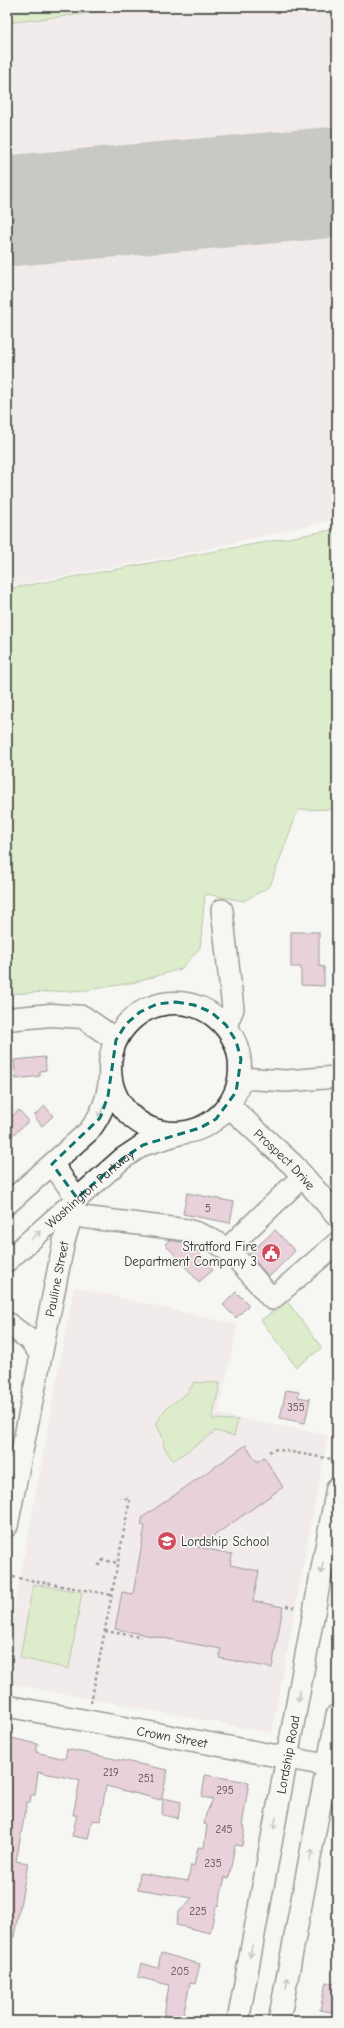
<svg xmlns="http://www.w3.org/2000/svg" width="344" height="2028" font-family="'Comic Neue',sans-serif">
<style>
.built{fill:#eedee2}
.green{fill:#bee19b;stroke:#748663}
.lines{fill:none;stroke-linecap:round;stroke-linejoin:round}
.runway{stroke:#90908e;stroke-width:111}
.building{fill:#daa5be;stroke:#2b2b2b}
.minor-casing{stroke:#2b2b2b;stroke-width:24}
.major-casing{stroke:#2b2b2b;stroke-width:25}
.path{stroke:#2b2b2b;stroke-width:2.5;stroke-dasharray:3 3;stroke-linecap:butt}
.minor{stroke:#f6f6f2;stroke-width:21}
.major{stroke:#f6f6f2;stroke-width:22}
.oneway{stroke:#90908e}
.marked{fill:none;stroke:#0f766e;stroke-width:3;stroke-dasharray:8 5;stroke-linejoin:round}
.labels{text-anchor:middle;dominant-baseline:central;stroke-width:3.5;stroke-linejoin:round;paint-order:stroke}
.number-label{font-size:11px;fill:#574a50}
.street-label{font-size:13px;fill:#2b2b2b;stroke:#f6f6f2}
.poi-label{font-size:13px;fill:#2b2b2b;stroke:#f6f6f2;text-anchor:end}
</style>
<rect width="100%" height="100%" fill="#f6f6f2"/>
<filter id="ink" filterUnits="userSpaceOnUse"><feTurbulence type="fractalNoise" baseFrequency=".025" numOctaves="2"/><feDisplacementMap in="SourceGraphic" scale="8" xChannelSelector="R" yChannelSelector="G"/><feConvolveMatrix kernelMatrix="1 2 1 2 8 2 1 2 1" color-interpolation-filters="sRGB"/></filter>
<g filter="url(#ink)">
<path class="built" d="M142,7H337V519L198,551L7,587V23Z
M74,1287L238,1325L218,1414L328,1435L272,1733L7,1683V1648Z"/>
<path class="green" d="M7,7H142L7,23Z
M337,529V809L298,810L270,886L244,901L205,894L200,948L181,969L136,982L89,990L7,994V589Z
M287,1301L322,1348L296,1367L261,1320Z
M194,1382L220,1383L212,1419L238,1420L234,1436L216,1431L173,1461L163,1445L164,1440L156,1424L165,1409L188,1392Z
M33,1584L82,1592L69,1669L20,1658Z"/>
<g class="lines">
<path class="runway" d="M7,211L337,182"/>
</g>
<path class="building" d="M291,932H319V966L324,967V986L301,985V967H291Z
M45,1057L46,1070L40,1071V1076L16,1079L14,1060Z
M45,1106L53,1116L42,1126L34,1116Z
M19,1110L29,1121L7,1140V1121Z
M187,1193L234,1202L230,1223L183,1214Z
M275,1230L295,1251L269,1277L249,1254Z
M170,1240L191,1244L213,1270L199,1282L165,1244Z
M236,1292L249,1305L236,1318L223,1305Z
M286,1390L299,1392L298,1397L310,1399L305,1423L280,1418Z
M246,1445L257,1462L264,1457L283,1487L198,1547L232,1554L230,1565L259,1571L253,1601L283,1607L272,1668L219,1658L221,1649L115,1629L122,1592L133,1594L145,1526L141,1525L143,1517Z
M7,1737L38,1744L36,1752L65,1759L67,1749L168,1770L161,1800L106,1786L100,1821L92,1820L88,1839L72,1836L77,1815H73L80,1780L38,1772L35,1795H31L30,1802H27L16,1861L28,1863L14,1937L7,1936Z
M205,1775L249,1782L242,1826H245L242,1846L235,1845L229,1878L225,1877L218,1907L216,1906L210,1933L176,1925L178,1913L192,1898L138,1889L140,1873L188,1881L191,1865L194,1866L198,1847L204,1848L207,1825L204,1824L206,1814L213,1799L202,1797Z
M163,1798L181,1802L178,1818L162,1815Z
M161,1953L200,1964L195,1984L190,1983L182,2021H163L169,1985L138,1977L141,1963L158,1968Z
M326,1982L337,1984V2013L320,2010Z"/>
<g class="lines">
<g class="minor-casing">
<g id="minor">
<path d="M222,910L233,1009L226,1025"/>
<path d="M240,1078L286,1081L337,1077"/>
<path d="M7,1204L89,1131C103,1113 108,1097 110,1075"/>
<path d="M63,1211L82,1217L187,1230C228,1240 245,1269 272,1299L337,1243"/>
<path d="M227,1249L303,1176"/>
<path id="s1" d="M7,1261L122,1159L143,1145L182,1133"/>
<path d="M7,1323L30,1340L41,1355"/>
<path id="s2" d="M7,1526L64,1241L77,1198L52,1164"/>
<path id="s3" d="M7,1706L337,1767"/>
<path id="s4" d="M238,2021L337,1488"/>
<path d="M279,2021L337,1715"/>
</g>
</g>
<g class="major-casing">
<g id="major">
<circle cx="175" cy="1068" r="65"/>
<path d="M7,1019L51,1015L83,1017L116,1040"/>
<path id="s5" d="M229,1106L293,1165L337,1215"/>
</g>
</g>
<path class="path" d="M269,1452L274,1449L337,1460
M98,1566L103,1560L118,1563
M7,1576L112,1595
M286,1606L297,1608
M105,1631L141,1637
M91,1703L130,1499L121,1498"/>
<use href="#minor" class="minor"/>
<use href="#major" class="major"/>
</g>
<defs><path id="oneway-shaft" d="M-6 0H5M1.5-3L5.5 0L1.5 3" fill="none" stroke-width="1.6" stroke-linecap="round" stroke-linejoin="round"/></defs>
<g class="oneway">
<use href="#oneway-shaft" transform="translate(101 1112) rotate(113)"/>
<use href="#oneway-shaft" transform="translate(36 1235) rotate(-42)"/>
<use href="#oneway-shaft" transform="translate(322 1568) rotate(100)"/>
<use href="#oneway-shaft" transform="translate(299 1696) rotate(100)"/>
<use href="#oneway-shaft" transform="translate(275 1823) rotate(101)"/>
<use href="#oneway-shaft" transform="translate(311 1855) rotate(-79)"/>
<use href="#oneway-shaft" transform="translate(251 1951) rotate(101)"/>
<use href="#oneway-shaft" transform="translate(287 1983) rotate(-79)"/>
</g>
</g>
<path d="M0 0H344V2028H0ZM176,1002L194,1005L211,1012L226,1025L236,1041L241,1059L236,1092L216,1119L200,1128L143,1145L122,1159L77,1198L52,1164L100,1118L108,1096L116,1040L126,1024L140,1012L157,1004Z" fill="#f6f6f2" fill-opacity=".55" fill-rule="evenodd"/>
<path class="marked" d="M176,1002L194,1005L211,1012L226,1025L236,1041L241,1059L236,1092L216,1119L200,1128L143,1145L122,1159L77,1198L52,1164L100,1118L108,1096L116,1040L126,1024L140,1012L157,1004Z"/>
<defs>
<g id="civic-disc" transform="scale(1)"><circle r="9.5" fill="#d1495b" stroke="#f6f6f2"/><path d="M-.6-6.5H3V-4.5H.6V-3L4-1V1h2V6H-6V1h2V-1L-.6-3ZM-1.2 2.5V6h2.4V2.5Z" fill="#fff"/></g>
<g id="school-disc" transform="scale(1)"><circle r="9.5" fill="#d1495b" stroke="#f6f6f2"/><path d="M0-5L7-2L0 1L-7-2ZM-4 1L0 2.5L4 1V4Q0 6-4 4Z" fill="#fff"/></g>
</defs>
<g fill-rule="evenodd">
<use href="#civic-disc" x="271" y="1253"/>
<use href="#school-disc" x="167" y="1541"/>
</g>
<g class="labels">
<g class="number-label">
<text x="208" y="1208">5</text>
<text x="296" y="1407">355</text>
<text x="111" y="1772">219</text>
<text x="146" y="1778">251</text>
<text x="225" y="1790">295</text>
<text x="224" y="1829">245</text>
<text x="213" y="1863">235</text>
<text x="198" y="1911">225</text>
<text x="180" y="1971">205</text>
</g>
<g class="street-label">
<text stroke="none"><textPath href="#s5" startOffset="77">Prospect Drive</textPath></text>
<text stroke="none"><textPath href="#s1" startOffset="110">Washington Parkway</textPath></text>
<text stroke="none"><textPath href="#s2" startOffset="252">Pauline Street</textPath></text>
<text stroke="none"><textPath href="#s3" startOffset="168">Crown Street</textPath></text>
<text stroke="none"><textPath href="#s4" startOffset="271">Lordship Road</textPath></text>
</g>
<g class="poi-label">
<text x="257" y="1246">Stratford Fire<tspan x="257" dy="15">Department Company 3</tspan></text>
<text x="181" y="1541" text-anchor="start">Lordship School</text>
</g>
</g>
<rect width="344" height="2028" fill="none" stroke="#f6f6f2" stroke-width="24"/>
<rect x="12" y="12" width="320" height="2004" fill="none" stroke="#2b2b2b" stroke-width="1.5" filter="url(#ink)"/>
</svg>
